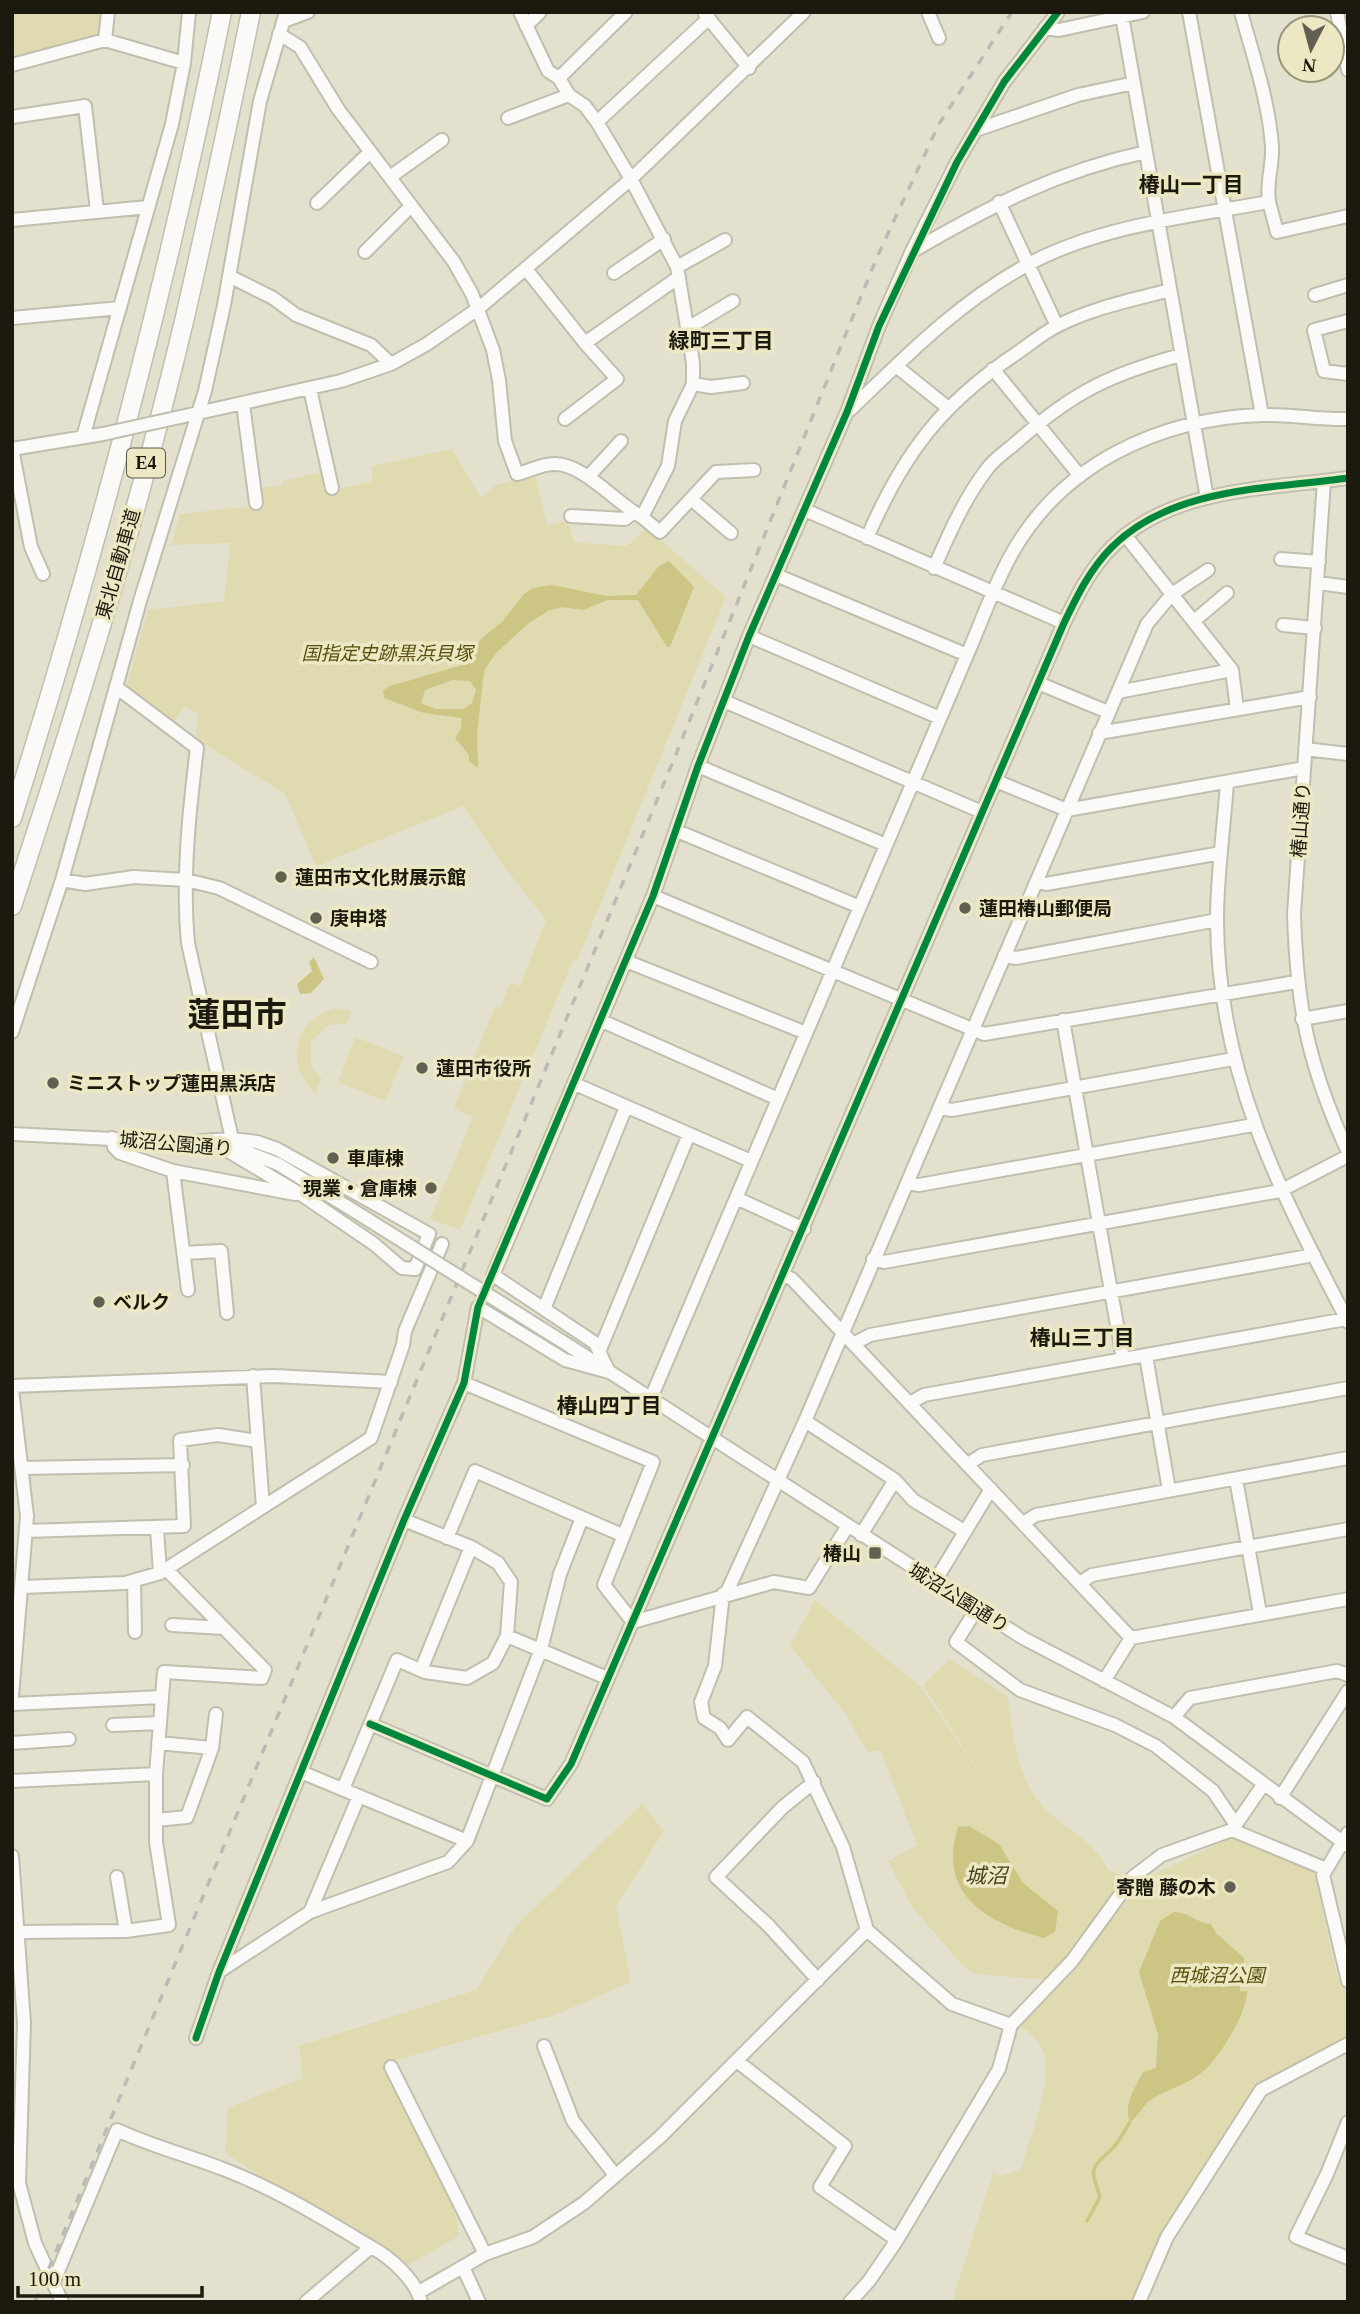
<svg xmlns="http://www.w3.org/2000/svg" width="1360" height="2314" font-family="'Times New Roman','Noto Sans JP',serif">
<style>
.green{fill:#e0dab0}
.water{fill:#cdc584;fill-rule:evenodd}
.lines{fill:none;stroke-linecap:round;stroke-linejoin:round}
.stream{stroke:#cdc584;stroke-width:3.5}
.minor-tunnel{stroke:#bbb9a7;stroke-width:12;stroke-dasharray:12 6;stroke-linecap:butt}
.minor-casing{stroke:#c0beaf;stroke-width:16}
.highway-casing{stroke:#c0beaf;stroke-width:21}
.minor{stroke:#fbfaf8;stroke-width:12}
.highway{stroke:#fbfaf8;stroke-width:18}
.rail{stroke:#bbbbb6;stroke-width:3.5;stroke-dasharray:9 9;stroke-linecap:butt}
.minor-bridge-casing{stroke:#c0beaf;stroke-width:16;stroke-linecap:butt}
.minor-bridge{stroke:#fbfaf8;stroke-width:12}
.cycleway-casing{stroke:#ece8c4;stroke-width:11}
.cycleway{stroke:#00873e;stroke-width:7}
.poi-dot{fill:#626051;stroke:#ece8c4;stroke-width:2.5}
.labels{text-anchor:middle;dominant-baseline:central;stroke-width:7;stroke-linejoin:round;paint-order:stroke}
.shield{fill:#ece8c4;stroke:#5a5845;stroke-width:2}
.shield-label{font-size:18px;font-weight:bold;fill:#1c1a0e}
.street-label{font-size:19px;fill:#1c1a0e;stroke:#ece8c4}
.park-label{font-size:19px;font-style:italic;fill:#574f0c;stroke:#ece8c4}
.poi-label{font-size:19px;font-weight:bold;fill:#1c1a0e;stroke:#ece8c4;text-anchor:start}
.neighbourhood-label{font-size:21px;font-weight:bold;fill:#1c1a0e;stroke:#ece8c4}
.water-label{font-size:21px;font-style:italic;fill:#47421d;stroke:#ece8c4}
.town-label{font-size:33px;font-weight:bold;fill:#1c1a0e;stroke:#ece8c4}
</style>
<rect width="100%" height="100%" fill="#e3e1cd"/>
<path class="green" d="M12,12H105L102,34L15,60Z
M452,449L481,498L496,485L535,474L547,525L568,521L574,542L627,546L647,528L726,597L577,961L574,958L460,1230L430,1219L473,1117L454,1108L495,1006L501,1008L510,982L520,986L546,920L505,868L463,806L316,866L285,794L196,739L198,714L184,706L173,723L126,688L148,610L224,601L230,543L171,545L180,514L254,506L259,488L283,485V481L323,472L329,491L373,481L371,466Z
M336,1008L352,1011L347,1024L328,1025L311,1042V1066L322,1079L315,1093C284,1064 293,1019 336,1008Z
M355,1037L404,1056L385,1101L338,1082Z
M815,1600L921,1687L991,1790L923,1685L949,1659L1007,1696C1013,1731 1016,1775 1040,1803C1064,1831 1088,1832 1108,1870L1120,1875L1126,1882L1047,1980L974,1974L964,1967L912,1907L888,1861L917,1845L880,1750L868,1753L845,1713L790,1646Z
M642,1804L664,1831L616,1906L631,1982L555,2015L382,2064L423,2147L452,2192L459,2236L403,2268L225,2153L228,2108L303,2078L299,2046L476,1990L515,1927Z
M1228,1839H1238L1314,1872L1337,1976L1348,1997V2036L1257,2086L1160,2238L1134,2302H952L993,2172L1001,2176L1021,2169C1030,2138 1048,2094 1046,2062C1045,2047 1030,2030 1017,2025L1039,2006L1144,1879Z"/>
<path class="water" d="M669,561L694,587L670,647H667L638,600H608L583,610L562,607L548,611L529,623L497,652L485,669L483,679L477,735L478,768L469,761V755L455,738L461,729L462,718L424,713L384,698L383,691L387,687L459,666L482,638L502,622L524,594L533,588L552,585L607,596L636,595L659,566ZM453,680L470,681L476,690L472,703L464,709H436L421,703L425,690Z
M314,957L324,979L311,993L300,994L297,984L312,971L309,962Z
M969,1826L999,1844L1023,1883L1058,1911L1055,1932L1044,1938C988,1924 936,1894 958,1827Z
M1174,1912C1188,1912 1197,1923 1211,1924L1216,1933L1244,1958L1245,1979H1240V1991H1247C1248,2012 1218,2061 1200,2074C1186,2085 1168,2089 1152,2099C1143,2104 1140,2115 1130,2122C1123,2104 1135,2088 1143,2072L1156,2068L1158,2035L1139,1972L1160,1921Z"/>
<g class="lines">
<path class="stream" d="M1087,2221L1100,2197C1091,2168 1089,2170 1111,2150C1119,2143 1124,2131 1130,2122"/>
<path class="minor-tunnel" d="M478,1307L493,1275"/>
<g class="minor-casing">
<path id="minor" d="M928,12L939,38
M1189,12L1262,415
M1241,12C1253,56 1269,101 1272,147C1273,166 1266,182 1269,202
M1337,12L1348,70
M705,14L749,68
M1122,16L1207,498
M284,21L308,12
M526,26L540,12
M1045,28L1059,30L1143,12
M279,34L300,47L338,109L454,262L472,294L493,350L499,380L505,441L517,474C529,471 542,464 554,464C583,463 617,504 642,517L668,466L675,421L693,384V363L677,267L631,179L597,122L585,106L569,95L559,78L548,71L520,12
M105,40L108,12
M12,65L105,40L184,63
M559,78L626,12
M12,117L85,106L97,211
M508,118L569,95
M597,122L709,18
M976,130L1078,95L1134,83
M390,177L442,140
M999,202L1057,326
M317,203L370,152
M12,220L148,207
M913,251C990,206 1058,171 1146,152
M365,252L411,206
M677,267L725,240
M526,269L585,343L679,277
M614,273L664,239
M229,276L273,298L296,315L371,345L391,364
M1315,295L1348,285
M12,318L120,308
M1348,321L1314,330L1324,371L1348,374
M688,328L733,301
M896,366L947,407
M993,369L1080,476
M693,384L711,387L743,383
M310,389L332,488
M243,404L256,503
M850,410C906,356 959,302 1027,265C1098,226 1191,216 1269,202L1277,232L1348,216
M180,417L341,381L391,364L427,344L479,308L631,179L804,12
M565,419L617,379L585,343
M83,437L172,124L184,63L189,12
M12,449L31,547L43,574
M12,449L103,434
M588,477L621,441
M1324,481L1294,914C1297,1009 1308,1065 1348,1152
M691,499L731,533
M805,510L1064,623
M571,516L625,519L634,512
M642,517L660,532L716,472L754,470
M1125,535L1232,670L1237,709
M867,538C903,454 941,404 1017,353C1030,344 1043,333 1057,326C1092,308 1132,300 1170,290
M1281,559L1319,562
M934,568C949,534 964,499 987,469C995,458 1008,450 1018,441C1073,392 1111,374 1181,355
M776,575L967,655
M1318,583L1348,587
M1194,621L1227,593
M1283,625L1315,628
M749,636L940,718
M1038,683L1108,712
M116,687L197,748C189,813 182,878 188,943L232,1139
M1118,692L1232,670
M724,701L982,812
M1099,733L1310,697
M1305,749L1348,754
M698,766L886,845
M996,781L1067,810L1304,768
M1227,782C1224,828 1217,874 1217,920C1218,1074 1279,1189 1348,1322
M677,831L860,907
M62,880L85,884L134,877L186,880L219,888L371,962
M1038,881L1046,884L1221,853
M653,896L984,1034L1296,982
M1004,956L1016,958L1217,920
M626,961L806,1033
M1302,1019L1348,1011
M1063,1020L1123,1359
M602,1021L778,1099
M12,1032L62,880L140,601L205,391L224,305L260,101L286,12
M575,1084L751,1161
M939,1108L952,1110L1233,1059
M12,1134L193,1143
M112,1138L114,1147L120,1153L173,1171L295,1194
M185,1142L232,1139L257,1142L277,1149L429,1234L415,1269L402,1268L374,1244L305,1197L218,1145
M236,1148L278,1164L364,1217
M173,1171L188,1290
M907,1183L919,1185L1253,1125
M736,1198L804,1229
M184,1253L221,1251L227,1313
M873,1259L884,1262L1280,1191L1348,1156
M784,1275L792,1279L1131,1638
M544,1309L626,1107
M855,1343L870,1335L1314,1255
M571,1347L1023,1638L1174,1717L1348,1846
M599,1352L689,1134
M1146,1356L1169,1490
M609,1372L595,1343L493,1275L653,896L698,766L749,636L847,412L879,326L912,251L957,162L1004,82L1058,12
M253,1376L263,1507L371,1438L403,1345L405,1331L442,1244
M464,1383L653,1462L604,1585L633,1622L774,1582L809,1588L847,1527
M12,1386L274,1376L391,1382
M12,1389L27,1516L12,1696
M651,1398L967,655C981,623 993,588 1010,557C1060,464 1160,418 1263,415C1291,414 1319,420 1348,419
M910,1403L924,1395L1346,1319
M805,1421L895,1480L861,1535
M968,1464L982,1455L1348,1388
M22,1468L183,1465
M1236,1479L1260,1613
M895,1480L913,1500L964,1531
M1023,1523L1036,1515L1348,1458
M157,1528L160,1573
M26,1531L184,1526L180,1440L218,1435L258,1441
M447,1538L475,1471L622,1535
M134,1581L135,1632
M934,1583L991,1489
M1080,1583L1092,1575L1348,1529
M22,1587L125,1583L160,1573L263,1507
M727,1592L805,1421L1147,624L1172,594L1208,570
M723,1594L715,1666L701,1702L704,1718L720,1728L728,1740L747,1717L803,1762L843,1847L867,1930L952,2004L1011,2025
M976,1610L956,1642L1020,1690L1115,1725L1156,1746L1213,1791L1236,1825
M172,1625L223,1628
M507,1636L607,1678
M421,1670L471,1547
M1104,1681L1131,1638L1348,1599
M12,1704L162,1697
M1174,1717L1190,1698L1337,1671L1348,1675
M370,1724L547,1799L571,1764L1064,623C1077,596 1090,569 1112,547C1172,487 1269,489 1348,478
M113,1725L160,1723
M12,1743L69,1739
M212,1748L216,1714
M301,1772L467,1841
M12,1781L156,1774
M814,1782L783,1807L716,1877L768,1925L818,1980
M343,1789L397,1660L425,1672L467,1678L493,1663L507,1636L511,1582L498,1563L471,1547L404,1520
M1280,1798L1348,1691
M156,1820L187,1817L212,1748L158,1743
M1232,1830L1326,1869
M1348,1833L1323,1875L1348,1981
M12,1856L24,2023L19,2183L35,2243L62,2302
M117,1877L126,1931
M310,1912L359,1796
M19,1932L126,1931L169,1925L156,1842V1774L164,1672L262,1678L265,1670L167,1570
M220,1971L310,1912L448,1862L467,1841L541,1649L560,1574L582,1518
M196,2038L219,1972L404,1520L464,1383L478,1307L565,1360L609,1372
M544,2046L573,2121L615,2175
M737,2061L845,2146L820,2187L897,2240
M391,2067L485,2254
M1348,2122L1327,2174L1296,2237L1348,2258
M463,2267L479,2302
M54,2281L117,2130C151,2146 187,2155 223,2169C274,2188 324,2219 371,2247
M419,2292L485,2254L533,2237L584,2203L660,2137L867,1930
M306,2302L371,2247C390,2257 416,2280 421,2302
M850,2302L869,2281L897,2240L999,2069L1011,2025L1072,1961L1133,1877L1162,1855L1232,1830L1263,1785
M1139,2302L1167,2237L1261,2090L1348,2044"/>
</g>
<g class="highway-casing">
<path id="highway" d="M12,818C96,553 167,285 222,12
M12,906C76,712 138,516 185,317C208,216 230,114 251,12"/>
</g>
<use href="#minor" class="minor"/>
<use href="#highway" class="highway"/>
<path class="rail" d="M35,2302L674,759L877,257L939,124L1012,12"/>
<g class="minor-bridge-casing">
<path id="minor-bridge" d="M103,434L180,417
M364,1217L571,1347"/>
</g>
<use href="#minor-bridge" class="minor-bridge"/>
<g class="cycleway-casing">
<path id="cycleway" d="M370,1724L547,1799L571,1764L1064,623C1077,596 1090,569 1112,547C1172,487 1269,489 1348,478
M196,2038L219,1972L404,1520L464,1383L478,1307L653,896L698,766L749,636L847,412L879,326L957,162L1004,82L1058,12"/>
</g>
<use href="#cycleway" class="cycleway"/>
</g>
<g class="poi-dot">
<circle cx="281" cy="877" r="7"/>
<circle cx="965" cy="908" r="7"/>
<circle cx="316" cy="918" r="7"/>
<circle cx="422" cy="1068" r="7"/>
<circle cx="53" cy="1083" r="7"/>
<circle cx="333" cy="1158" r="7"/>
<circle cx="431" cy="1188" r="7"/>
<circle cx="99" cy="1302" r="7"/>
<rect x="868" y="1546" width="14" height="14" rx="3.5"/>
<circle cx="1230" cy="1887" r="7"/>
</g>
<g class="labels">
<rect class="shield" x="127" y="448.5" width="38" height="29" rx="5"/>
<g class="shield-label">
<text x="146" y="463">E4</text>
</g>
<g class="street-label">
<text transform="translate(118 564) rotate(-74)">東北自動車道</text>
<text transform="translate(1301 820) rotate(-86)">椿山通り</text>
<text transform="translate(176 1144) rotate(5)">城沼公園通り</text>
<text transform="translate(959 1598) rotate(32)">城沼公園通り</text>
</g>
<g class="park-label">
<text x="387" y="653">国指定史跡黒浜貝塚</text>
<text x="1217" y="1975">西城沼公園</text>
</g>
<g class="poi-label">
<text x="295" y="877">蓮田市文化財展示館</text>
<text x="979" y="908">蓮田椿山郵便局</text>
<text x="330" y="918">庚申塔</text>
<text x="436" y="1068">蓮田市役所</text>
<text x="67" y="1083">ミニストップ蓮田黒浜店</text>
<text x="347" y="1158">車庫棟</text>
<text x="417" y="1188" text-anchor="end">現業・倉庫棟</text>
<text x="113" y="1302">ベルク</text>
<text x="861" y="1553" text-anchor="end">椿山</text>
<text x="1216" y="1887" text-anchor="end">寄贈 藤の木</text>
</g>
<g class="neighbourhood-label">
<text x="1191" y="185">椿山一丁目</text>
<text x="721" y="341">緑町三丁目</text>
<text x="1082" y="1338">椿山三丁目</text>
<text x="609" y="1406">椿山四丁目</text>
</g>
<g class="water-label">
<text x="986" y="1876">城沼</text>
</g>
<g class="town-label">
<text x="237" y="1015">蓮田市</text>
</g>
</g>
<rect width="1360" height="2314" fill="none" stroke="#1c1a0e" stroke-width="28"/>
<g transform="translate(1311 49) rotate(186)"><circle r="33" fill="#ece8c4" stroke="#99967b" stroke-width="2"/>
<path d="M0-5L12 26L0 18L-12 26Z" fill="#626051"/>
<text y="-10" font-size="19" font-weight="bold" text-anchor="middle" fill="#1c1a0e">N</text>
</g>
<path d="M18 2286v10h184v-10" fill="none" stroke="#1c1a0e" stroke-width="3.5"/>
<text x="28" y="2286" font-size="21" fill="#1c1a0e" stroke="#ece8c4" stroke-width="5" paint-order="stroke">100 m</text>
</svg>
